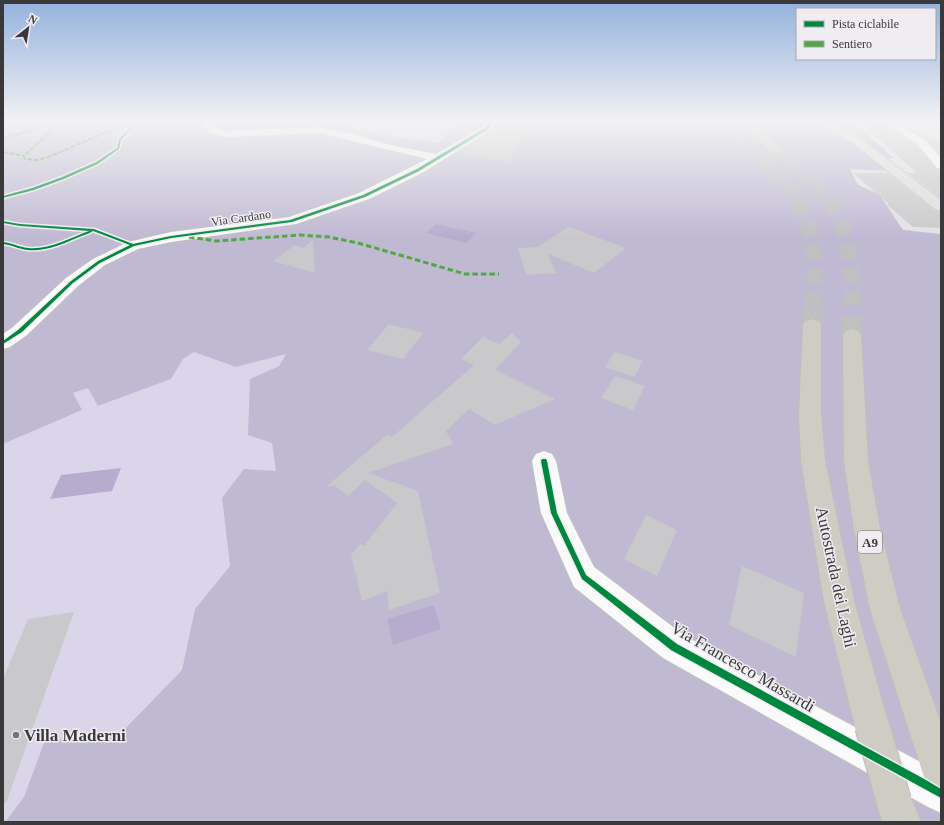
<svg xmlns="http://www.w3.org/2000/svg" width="944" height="825" font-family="Georgia,serif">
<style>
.green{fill:#dbd5e9}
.forest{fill:#c0b9d2}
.water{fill:#b7accd}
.building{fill:#c9c8ca}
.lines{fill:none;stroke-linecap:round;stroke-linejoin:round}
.highway-tunnel-far2{stroke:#c0bfc2;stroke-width:12;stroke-dasharray:12 6;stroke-linecap:butt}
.highway-tunnel-far1{stroke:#c0bfc2;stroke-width:16;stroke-dasharray:16 8;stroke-linecap:butt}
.highway-tunnel{stroke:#c0bfc2;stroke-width:20;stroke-dasharray:20 10;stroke-linecap:butt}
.minor-casing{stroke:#bfbfc1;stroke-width:2}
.major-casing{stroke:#bebebf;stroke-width:2}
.highway-casing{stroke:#bebebf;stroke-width:2}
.minor{fill:#fbfafb;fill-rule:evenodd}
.major{fill:#dfded9;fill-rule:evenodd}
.highway{fill:#ceccc3;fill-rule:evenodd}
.highway-bridge-casing{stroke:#bebebf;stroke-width:36;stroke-linecap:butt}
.highway-bridge{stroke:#ceccc3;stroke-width:34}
.quiet-far1{stroke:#53a645;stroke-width:2;stroke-dasharray:4.5 2;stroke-linecap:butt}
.quiet{stroke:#53a645;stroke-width:3;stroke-dasharray:5.5 3;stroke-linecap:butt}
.cycleway-casing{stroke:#efedf2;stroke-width:3}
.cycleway{fill:#00873e;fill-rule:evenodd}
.poi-dot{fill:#747376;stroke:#efedf2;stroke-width:1.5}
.labels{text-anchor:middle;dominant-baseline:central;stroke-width:3;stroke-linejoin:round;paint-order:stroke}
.far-street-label{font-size:12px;fill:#39383a;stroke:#efedf2}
.shield{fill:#efedf2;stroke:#706e71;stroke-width:1}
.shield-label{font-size:13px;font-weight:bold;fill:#39383a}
.near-street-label{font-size:17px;fill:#39383a;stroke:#efedf2}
.near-poi-label{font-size:17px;font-weight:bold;fill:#39383a;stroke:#efedf2;text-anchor:start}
</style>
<rect width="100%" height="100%" fill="#e2e1e4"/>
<path class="green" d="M285,122H463L437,143L284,124Z
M194,352L236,367L286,353L279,366L272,443L276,471L222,498L230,566L195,609L182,670L119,735L45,740L24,797L5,822H3V444L81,410L72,394L88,387L99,406L171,379L183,359Z"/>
<path class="forest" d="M3,122H285L284,124H335L396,137L437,143L463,122H844L866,133L894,158H874L888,171L850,169L858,185L879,194L903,230L941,234V822H5L24,797L45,740L119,735L182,670L195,609L230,566L222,498L244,469L276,471L272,443L248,435L250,379L279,366L286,354L236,367L194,352L183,359L171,379L98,406L88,388L73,393L82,410L3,444Z"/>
<path class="water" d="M436,224L476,233L467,243L426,233Z
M121,468L112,491L50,499L61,475Z
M434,605L441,629L393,645L387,619Z"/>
<path class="building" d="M498,122L527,125L510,162L470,156L471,155L457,153L491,132Z
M884,124L917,146L936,169L941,170V198L908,173H917L863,125Z
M901,124L941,143V156L927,140Z
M853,173H888L935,211L941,212V228L913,227L886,204H889Z
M569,227L626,248L594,273L548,254L556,273L526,275L518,248L537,247Z
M313,240L315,273L273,261L295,245L303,248Z
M389,324L423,333L403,359L367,350Z
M512,333L521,342L495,370L555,399L495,425L469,409L446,431L453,444L368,473L418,491L440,593L389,610L387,591L362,601L351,555L360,544L364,546L397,503L365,480L348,496L334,485L328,487V485L388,434L392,437L474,365L461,359L483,337L499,344Z
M615,352L643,361L634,377L605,367Z
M615,376L645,386L633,410L601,398Z
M646,515L677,530L657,576L624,559Z
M742,566L804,593L796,657L729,625Z
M74,612L6,803H3V679L28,619Z"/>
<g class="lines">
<path class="highway-tunnel-far2" d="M721,122C748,145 780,169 797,201
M776,151L812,182L829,201"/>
<path class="highway-tunnel-far1" d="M796,200C816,237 816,262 813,303
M828,200C850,229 852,267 852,303"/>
<path class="highway-tunnel" d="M812,325L814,302
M852,335V302"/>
<g class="minor-casing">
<path id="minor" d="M199,122H210L218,128L226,131L319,127L345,132L391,145L436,154L482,127L486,122H497L490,131L422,173L369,199L296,224L171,242L138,249L105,265L78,286L27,335L10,347L3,349V334L13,327L66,278L93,259L128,242L171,232L289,217L359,193L427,159L319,133L226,137L210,133Z
M883,122H896L926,141L941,158V169L937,168L918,145Z
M544,451L552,454L556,461L567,513L594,567L685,636L941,773V813L928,807L663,658L574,587L541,513L532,461L536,454Z"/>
</g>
<g class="major-casing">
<path id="major" d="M820,122H833L861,139L941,200V211L936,210L853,143Z"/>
</g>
<g class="highway-casing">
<path id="highway" d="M740,122H751L780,149L782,151L780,153H772Z
M812,319L819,321L821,325V415L825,460L854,601L889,726L884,738L872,743L860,738L855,726L824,601L801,460L799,415L803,325L805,321Z
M852,329L859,331L861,335L868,461L880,529L900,609L941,723V792L928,787L923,774L870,609L854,529L844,461L843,335L845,331Z
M894,782L907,788L921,822H883L875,801L881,788Z"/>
</g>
<use href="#minor" class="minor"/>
<use href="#major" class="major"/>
<use href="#highway" class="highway"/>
<g class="highway-bridge-casing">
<path id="highway-bridge" d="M872,726L894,801"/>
</g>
<use href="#highway-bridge" class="highway-bridge"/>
<path class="quiet-far1" d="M54,122L50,132L24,156L25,159L38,160L51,156L130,122
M3,138L26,132L51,122
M3,152L24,156"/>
<path class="quiet" d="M189,237L216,241L300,235L329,237L358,243L465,274H499"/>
<g class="cycleway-casing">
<path id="cycleway" d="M134,122H136V124L121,140L119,149L98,164L64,179L34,190L3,198V196L32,188L62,177L96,162L117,148L119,139L134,124Z
M491,122H493L487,130L419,171L365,197L292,222L171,238L134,246L100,263L73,283L22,332L3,344V341L18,330L71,281L98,261L130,245L93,231C89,234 83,235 79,237C63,244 45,252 27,250C19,249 12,245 3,244V242C12,243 19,247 28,248C49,250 70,238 89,231L20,226L3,223V221L20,224L94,229L133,244L171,236L290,220L363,195L417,169L485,128Z
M542,459H546L547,461L557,513L586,575L677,644L926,780L941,789V798L671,650L582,579L551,513L541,461Z"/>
</g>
<use href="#cycleway" class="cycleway"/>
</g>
<linearGradient id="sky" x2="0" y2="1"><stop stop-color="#94b1dd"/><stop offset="0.51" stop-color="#f2f2f3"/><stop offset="1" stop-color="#f2f2f3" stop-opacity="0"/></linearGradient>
<rect width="944" height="238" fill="url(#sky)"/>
<circle class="poi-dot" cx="16" cy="735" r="4"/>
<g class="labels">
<g class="far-street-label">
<text transform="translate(241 218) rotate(-8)">Via Cardano</text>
</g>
<rect class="shield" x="858" y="531" width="24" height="22" rx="3"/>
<g class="shield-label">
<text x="870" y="542">A9</text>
</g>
<g class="near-street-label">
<text transform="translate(836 577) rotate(78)">Autostrada dei Laghi</text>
<text transform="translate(743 667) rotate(30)">Via Francesco Massardi</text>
</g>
<g class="near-poi-label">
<text x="24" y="735">Villa Maderni</text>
</g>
</g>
<rect width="944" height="825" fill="none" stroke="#39383a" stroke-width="8"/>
<rect x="796" y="8" width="140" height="52" fill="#efedf2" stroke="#a6a5a8"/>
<rect x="804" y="21" width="20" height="6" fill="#00873e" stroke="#a6a5a8"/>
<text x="832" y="28" font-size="12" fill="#39383a">Pista ciclabile</text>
<rect x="804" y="41" width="20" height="6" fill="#53a645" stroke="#a6a5a8"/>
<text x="832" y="48" font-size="12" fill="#39383a">Sentiero</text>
<g transform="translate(28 28) rotate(30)" stroke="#efedf2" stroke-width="3" paint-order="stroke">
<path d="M0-3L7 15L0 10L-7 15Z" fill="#39383a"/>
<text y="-6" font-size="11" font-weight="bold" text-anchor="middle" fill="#39383a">N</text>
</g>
</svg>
